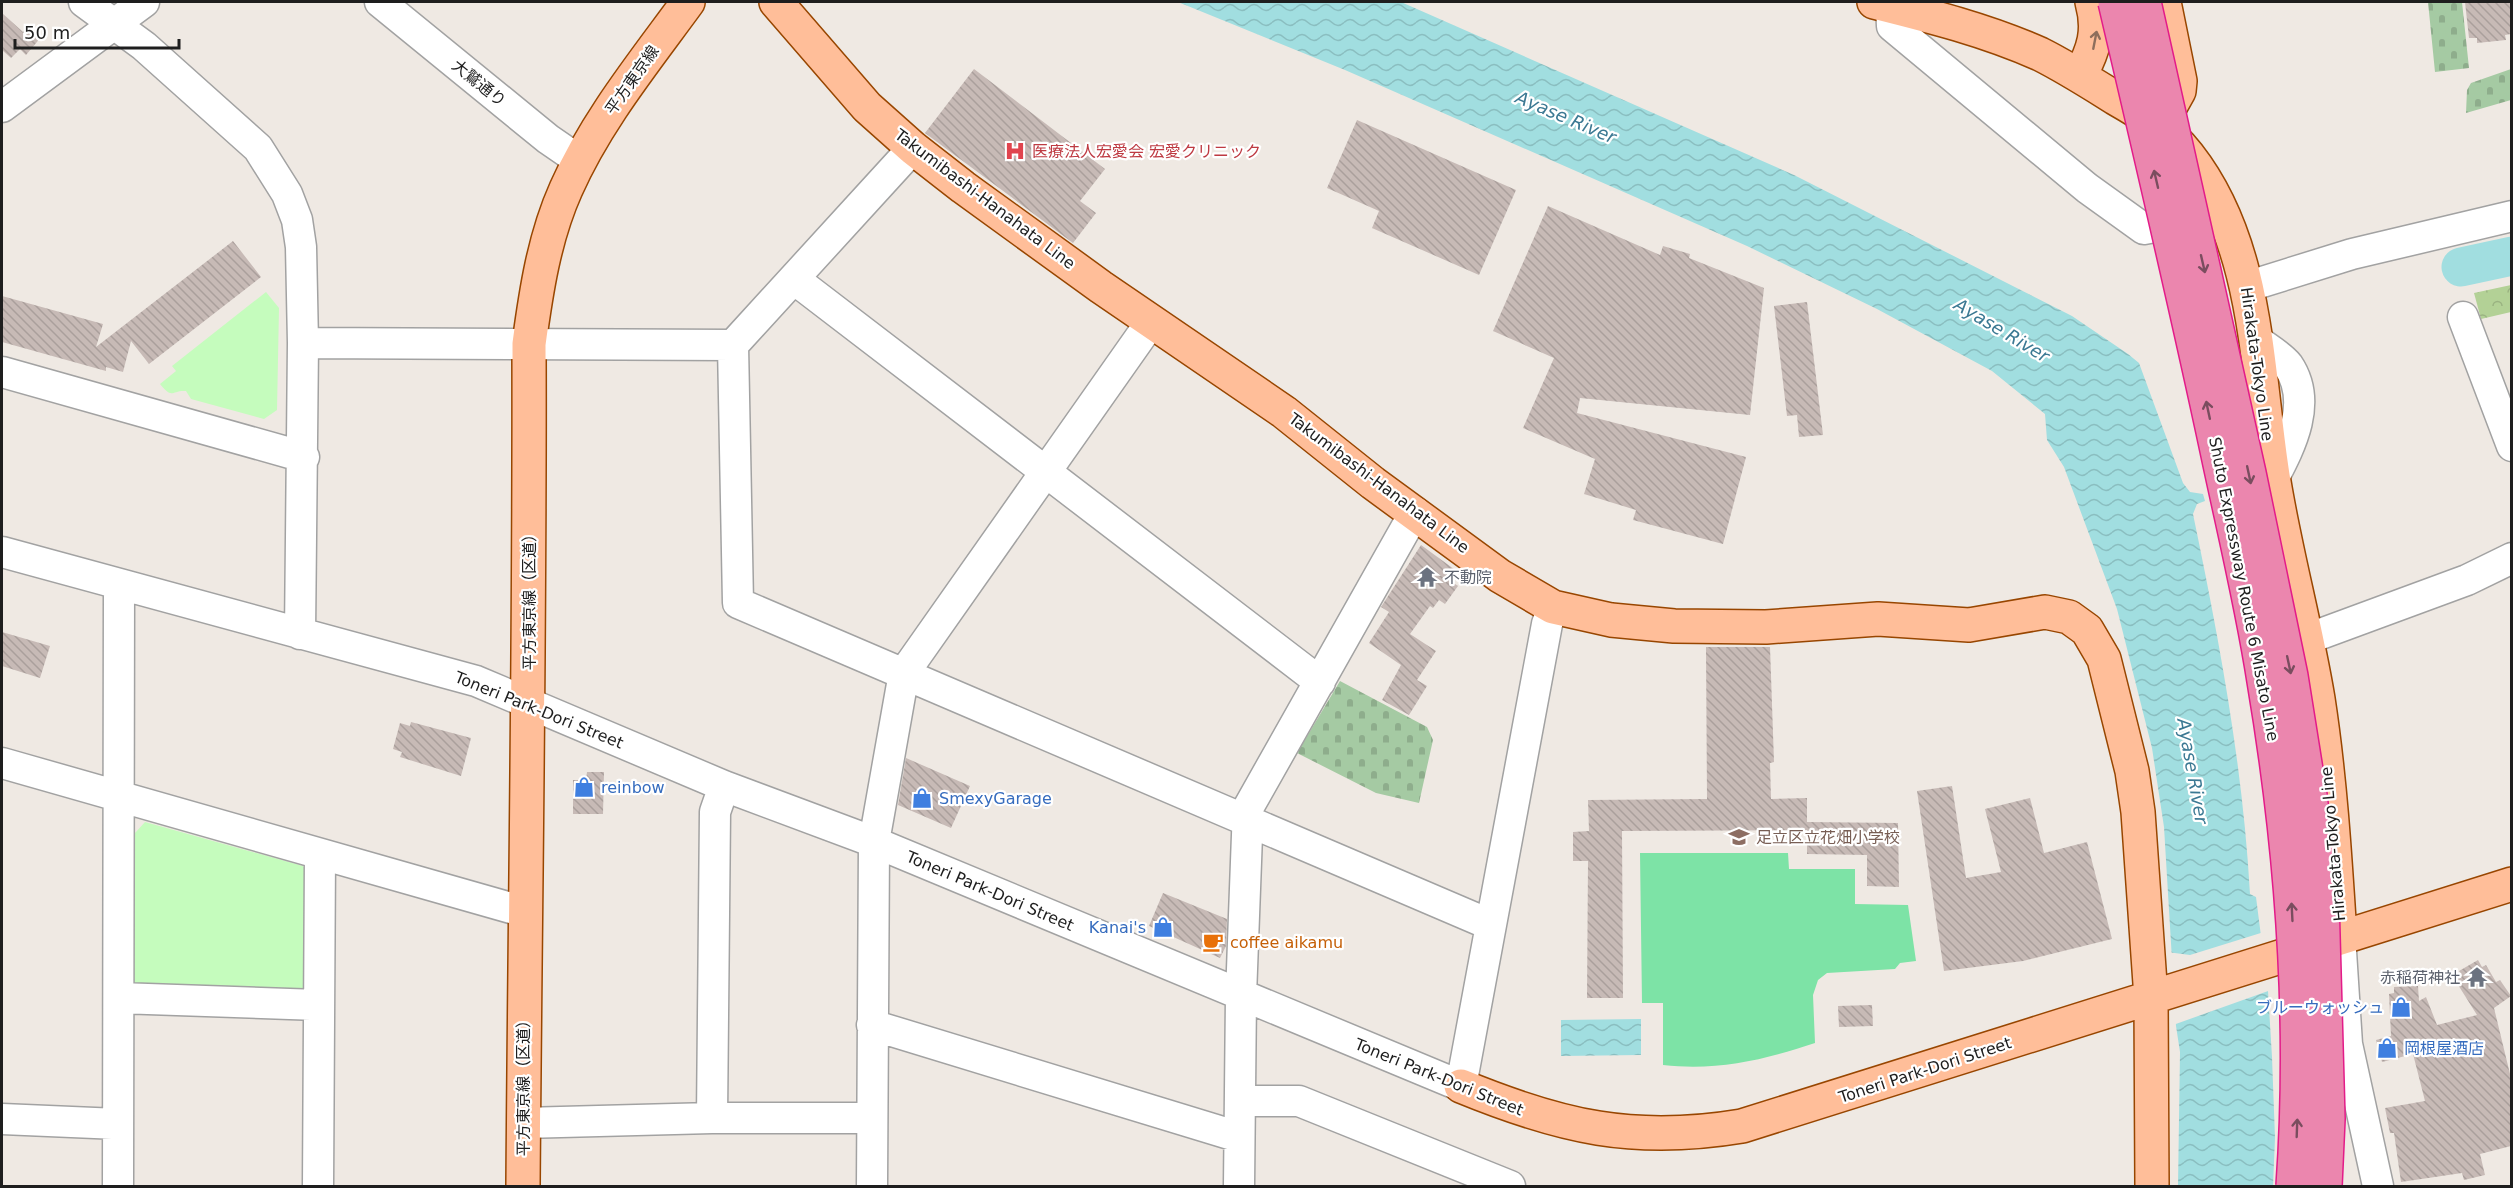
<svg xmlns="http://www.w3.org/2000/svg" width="2513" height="1188" font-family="'DejaVu Sans','Noto Sans JP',sans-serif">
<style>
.forest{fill:url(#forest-crowns)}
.cemetery{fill:url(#cemetery-stones)}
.park{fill:#c5fcbd}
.pitch{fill:#7de3a6}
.water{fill:url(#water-waves)}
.pier{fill:#efe9e3}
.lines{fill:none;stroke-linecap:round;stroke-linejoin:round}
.river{stroke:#a1dee0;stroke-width:39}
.building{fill:url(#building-back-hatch)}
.minor-casing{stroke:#a2a2a2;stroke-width:33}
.major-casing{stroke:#984600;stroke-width:36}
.minor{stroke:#fff;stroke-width:30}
.major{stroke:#ffbe99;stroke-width:33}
.highway-bridge-casing{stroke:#e31b89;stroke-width:36;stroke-linecap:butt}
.highway-bridge{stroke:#eb86ae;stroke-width:33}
.oneway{stroke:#8e6e5c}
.oneway2{stroke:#7a4d5f}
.labels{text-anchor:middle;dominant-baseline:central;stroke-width:4.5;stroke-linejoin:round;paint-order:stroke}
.street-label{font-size:16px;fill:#1e1e1e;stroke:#fff}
.health-label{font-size:16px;fill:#be3a42;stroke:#fff;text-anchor:start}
.worship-label{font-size:16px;fill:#5b616d;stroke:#fff;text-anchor:start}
.shop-label{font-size:16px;fill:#366cbe;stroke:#fff;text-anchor:start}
.education-label{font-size:16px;fill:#785e54;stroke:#fff;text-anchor:start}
.food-label{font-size:16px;fill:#c56008;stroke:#fff;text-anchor:start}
.water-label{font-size:18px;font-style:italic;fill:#3b7993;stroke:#fff}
</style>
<defs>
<pattern id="forest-crowns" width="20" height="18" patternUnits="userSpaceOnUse" patternTransform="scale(1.5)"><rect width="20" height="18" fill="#b3d196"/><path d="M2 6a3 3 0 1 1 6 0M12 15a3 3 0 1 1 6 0" fill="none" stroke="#9ab381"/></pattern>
<pattern id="cemetery-stones" width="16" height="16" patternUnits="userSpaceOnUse" patternTransform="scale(1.5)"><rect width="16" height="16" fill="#a5caa3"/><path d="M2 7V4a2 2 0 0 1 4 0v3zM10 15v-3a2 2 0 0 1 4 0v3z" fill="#8ead8c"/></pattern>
<pattern id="water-waves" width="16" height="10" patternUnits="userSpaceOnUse" patternTransform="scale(1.5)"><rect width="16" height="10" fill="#a1dee0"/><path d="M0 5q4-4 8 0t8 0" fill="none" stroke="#8abec0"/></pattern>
<pattern id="building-back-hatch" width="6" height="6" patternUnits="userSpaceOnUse" patternTransform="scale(1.5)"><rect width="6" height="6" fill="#c7bab6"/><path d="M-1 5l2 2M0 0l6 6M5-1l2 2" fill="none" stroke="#aa9f9c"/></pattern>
</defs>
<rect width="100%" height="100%" fill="#efe9e3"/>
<path class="forest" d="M2511,285V312L2481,319L2474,293Z"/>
<path class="cemetery" d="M2428,2H2462L2469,68L2435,72Z
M2511,69V100L2466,113L2467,90L2471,83Z
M1340,681L1427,727L1433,740L1419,803L1376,793L1297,753Z"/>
<path class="park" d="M266,292L279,308L277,410L264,419L191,399L186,391C171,390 173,400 160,384L176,371L172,366Z
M145,822L303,866L308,873L309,988L300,995L140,990L131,983L135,833Z"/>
<path class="pitch" d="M1640,853H1788L1789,869H1855V904L1908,905L1916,961L1900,963L1895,969L1827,973L1818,980L1813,995L1815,1043C1763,1060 1718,1071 1663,1065V1003H1642Z"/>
<path class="water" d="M1178,2H1401L1794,175L2072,316L2128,354L2139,363L2183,483L2190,492L2203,494L2205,501L2197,504L2193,514C2219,639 2243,766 2250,894L2256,897L2268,991L2272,1057L2275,1138L2273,1186H2178L2180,1052L2176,1026L2164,827L2152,748L2117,609L2064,467L2047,440L2045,414L1992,371L1877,309L1747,246L1345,70Z
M1641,1019V1055L1561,1056V1020Z"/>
<path class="pier" d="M2264,932L2271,990L2173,1025L2167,952L2190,955Z"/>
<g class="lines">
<path class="river" d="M2461,267L2512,256"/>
</g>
<path class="building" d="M2465,2H2510L2511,34L2505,35L2506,40L2477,43V38H2469Z
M2,13L23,32L29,25L42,36L26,55L20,49L11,58L2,50Z
M974,69L1105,169L1080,201L1096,213L1073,243L925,133Z
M1357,120L1516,190L1479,275L1372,228L1379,211L1327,188Z
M1548,206L1660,255L1663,246L1690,254L1689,258L1764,288L1750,415L1580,398L1577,413L1746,457L1723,544L1633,520L1636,510L1584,494L1595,459L1523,428L1554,358L1493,331Z
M233,241L261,277L149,364L131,341L123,372L106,367V371L2,342V296L103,324L96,347Z
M1807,302L1823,435L1799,437L1797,415L1787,416L1774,306Z
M1421,545L1458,572L1452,582L1458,586L1445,604L1439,600L1433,608L1430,606L1410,634L1436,651L1417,680L1427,686L1409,715L1382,700L1401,665L1369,643L1389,612L1381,607Z
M2,632L50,646L40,678L2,666Z
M1706,647H1770L1774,762L1770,763L1771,799L1807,798V822L1898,823L1899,887L1867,886V855L1807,854V830L1622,831L1623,998H1587L1588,861H1573V832L1589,831L1588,800L1707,799Z
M411,722L471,738L461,776L400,757L402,752L393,749L400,723L410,726Z
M906,758L970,786L951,828L898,805Z
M587,772H604L603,814H573V780H586Z
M1952,786L1966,878L2001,872L1985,809L2030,798L2044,853L2087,842L2112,939L2023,961L1944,971L1917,791Z
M1163,893L1227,919L1226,946L1220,958L1149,926Z
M2478,960L2482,967L2486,965L2496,982L2500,980L2511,996L2494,1008L2511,1078V1146L2480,1154L2485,1175L2464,1180L2462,1173L2401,1182L2394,1133H2390L2385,1108L2425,1101L2413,1054L2382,1062L2376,1040L2391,1036L2389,994L2394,993V987L2418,986L2419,1001L2426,997L2437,1025L2477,1015L2455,980L2462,976L2459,971Z
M1872,1005L1873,1026L1839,1027L1838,1006Z"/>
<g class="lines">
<g class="minor-casing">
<path id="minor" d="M84,2L144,46L258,148L287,194L297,220L301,247L303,343L300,634
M380,2L548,139L580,161
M1891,6L1892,26L2087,188L2144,229L2192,220
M2,107L144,2
M913,148L733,345L738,603L1491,925
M794,279L1320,682
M2246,287L2352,254L2512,216
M2463,317L2512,446
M2255,339C2265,347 2280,355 2288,365C2313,402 2291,445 2273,479
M303,343L733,345
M2,372L304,457
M2,552L476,681L724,786L874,842L1461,1086L1547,624L1553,607
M2307,639L2467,580L2512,558
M2,763L525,912
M2340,936L2347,1044L2378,1186
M119,998L318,1005
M872,1025L1239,1137
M1240,1101H1299L1510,1186
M712,1118L715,812L724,786
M2,1119L118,1124
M523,1123L712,1118H872
M118,1186L119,585
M318,1186L320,856
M872,1186L874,842L904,673L1151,322
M1239,1186L1241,996L1248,808L1415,512"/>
</g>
<g class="major-casing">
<path id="major" d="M776,2L867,107L913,148L963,187L1101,287L1284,412L1373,483L1500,576L1553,607L1611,620L1674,626L1766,627L1878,619L1969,625L2045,612L2069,617L2087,630L2104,659L2132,771L2138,812L2151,998L2152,1186
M1874,2C1930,16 1986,30 2040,54C2066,67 2091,83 2115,98C2143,114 2168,129 2188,155C2260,247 2256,372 2274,482C2286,555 2306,626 2318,699C2330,777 2335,857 2340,936
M2080,76C2094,49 2100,31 2092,2
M2160,125L2179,91L2180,81L2164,2
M1461,1086C1561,1127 1634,1144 1742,1126L2512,884
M523,1186C525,906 530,625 529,344C536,292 544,238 566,189C596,121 645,61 688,2"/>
</g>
<use href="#minor" class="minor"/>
<use href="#major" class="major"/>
<g class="highway-bridge-casing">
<path id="highway-bridge" d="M2115,2C2150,151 2185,300 2217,450C2233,526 2252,603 2264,681C2292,847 2305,1018 2293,1186
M2144,2L2249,473L2291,676L2310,795L2322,899L2328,1119L2325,1186"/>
</g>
<use href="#highway-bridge" class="highway-bridge"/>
</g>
<defs><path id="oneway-shaft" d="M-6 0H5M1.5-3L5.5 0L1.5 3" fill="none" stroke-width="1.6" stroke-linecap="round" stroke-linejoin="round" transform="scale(1.5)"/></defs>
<use class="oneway" href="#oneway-shaft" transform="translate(2095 40) rotate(-79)"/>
<g class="oneway2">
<use href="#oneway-shaft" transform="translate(2156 179) rotate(-103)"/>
<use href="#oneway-shaft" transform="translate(2203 264) rotate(77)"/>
<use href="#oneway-shaft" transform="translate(2208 410) rotate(-102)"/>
<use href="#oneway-shaft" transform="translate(2249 475) rotate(78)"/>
<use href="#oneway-shaft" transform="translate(2289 665) rotate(78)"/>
<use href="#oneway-shaft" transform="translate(2292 912) rotate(-93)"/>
<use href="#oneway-shaft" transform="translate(2297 1128) rotate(-88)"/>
</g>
<defs>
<g id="hospital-bare" transform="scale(1.62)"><path d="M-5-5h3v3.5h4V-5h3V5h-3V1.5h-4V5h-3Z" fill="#e0444e" stroke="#fff" stroke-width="2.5" paint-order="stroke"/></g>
<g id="temple-bare" transform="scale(1.62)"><path d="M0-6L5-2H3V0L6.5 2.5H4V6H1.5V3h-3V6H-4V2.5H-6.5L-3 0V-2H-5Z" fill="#6b7280" stroke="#fff" stroke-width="2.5" paint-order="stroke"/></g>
<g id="shop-bare" transform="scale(1.62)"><path d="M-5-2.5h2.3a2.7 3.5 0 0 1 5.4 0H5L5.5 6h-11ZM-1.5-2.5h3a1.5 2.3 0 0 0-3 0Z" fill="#3f7fe0" stroke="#fff" stroke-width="2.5" paint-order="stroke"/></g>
<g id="school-bare" transform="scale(1.62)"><path d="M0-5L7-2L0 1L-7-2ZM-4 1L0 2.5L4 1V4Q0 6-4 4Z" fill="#8d6e63" stroke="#fff" stroke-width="2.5" paint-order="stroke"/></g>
<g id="cafe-bare" transform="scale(1.62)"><path d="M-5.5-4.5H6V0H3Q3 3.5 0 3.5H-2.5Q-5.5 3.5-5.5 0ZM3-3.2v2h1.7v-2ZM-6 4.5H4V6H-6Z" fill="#e8710a" stroke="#fff" stroke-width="2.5" paint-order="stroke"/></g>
</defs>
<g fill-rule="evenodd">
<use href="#hospital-bare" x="1015" y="151"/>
<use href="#temple-bare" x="1427" y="577"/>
<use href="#shop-bare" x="584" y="787"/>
<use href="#shop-bare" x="922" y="798"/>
<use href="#school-bare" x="1739" y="837"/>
<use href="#shop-bare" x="1163" y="927"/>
<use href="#cafe-bare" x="1213" y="942"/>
<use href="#temple-bare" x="2477" y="977"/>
<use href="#shop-bare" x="2401" y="1007"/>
<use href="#shop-bare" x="2387" y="1048"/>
</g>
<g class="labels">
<g class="street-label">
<text transform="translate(632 80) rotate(-55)">平方東京線</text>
<text transform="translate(479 83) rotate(39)">大鷲通り</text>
<text transform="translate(985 199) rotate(37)">Takumibashi-Hanahata Line</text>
<text transform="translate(2257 364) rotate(82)">Hirakata-Tokyo Line</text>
<text transform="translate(1379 483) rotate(37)">Takumibashi-Hanahata Line</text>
<text transform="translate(2244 589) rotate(79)">Shuto Expressway Route 6 Misato Line</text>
<text transform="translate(529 598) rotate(-90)">平方東京線（区道）</text>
<text transform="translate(539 710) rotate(22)">Toneri Park-Dori Street</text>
<text transform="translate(2333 844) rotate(-95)">Hirakata-Tokyo Line</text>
<text transform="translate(990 891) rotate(23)">Toneri Park-Dori Street</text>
<text transform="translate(1925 1070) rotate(-18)">Toneri Park-Dori Street</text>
<text transform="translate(1439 1077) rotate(22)">Toneri Park-Dori Street</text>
<text transform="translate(523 1084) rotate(-90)">平方東京線（区道）</text>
</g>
<g class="health-label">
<text x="1032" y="151">医療法人宏愛会 宏愛クリニック</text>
</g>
<g class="worship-label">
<text x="1444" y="577">不動院</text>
<text x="2460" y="977" text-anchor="end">赤稲荷神社</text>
</g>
<g class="shop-label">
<text x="601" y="787">reinbow</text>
<text x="939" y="798">SmexyGarage</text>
<text x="1146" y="927" text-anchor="end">Kanai's</text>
<text x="2384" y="1007" text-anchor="end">ブルーウォッシュ</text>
<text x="2404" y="1048">岡根屋酒店</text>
</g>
<g class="education-label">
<text x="1756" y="837">足立区立花畑小学校</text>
</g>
<g class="food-label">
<text x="1230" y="942">coffee aikamu</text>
</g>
<g class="water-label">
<text transform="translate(1566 117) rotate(23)">Ayase River</text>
<text transform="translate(2002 330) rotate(31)">Ayase River</text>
<text transform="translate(2193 771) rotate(80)">Ayase River</text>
</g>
</g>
<rect width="2513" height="1188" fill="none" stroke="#1e1e1e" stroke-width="6"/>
<path d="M15 39v9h164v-9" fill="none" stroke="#1e1e1e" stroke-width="3"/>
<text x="24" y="39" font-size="18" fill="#1e1e1e" stroke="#ffffff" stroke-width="4.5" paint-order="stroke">50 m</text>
</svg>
